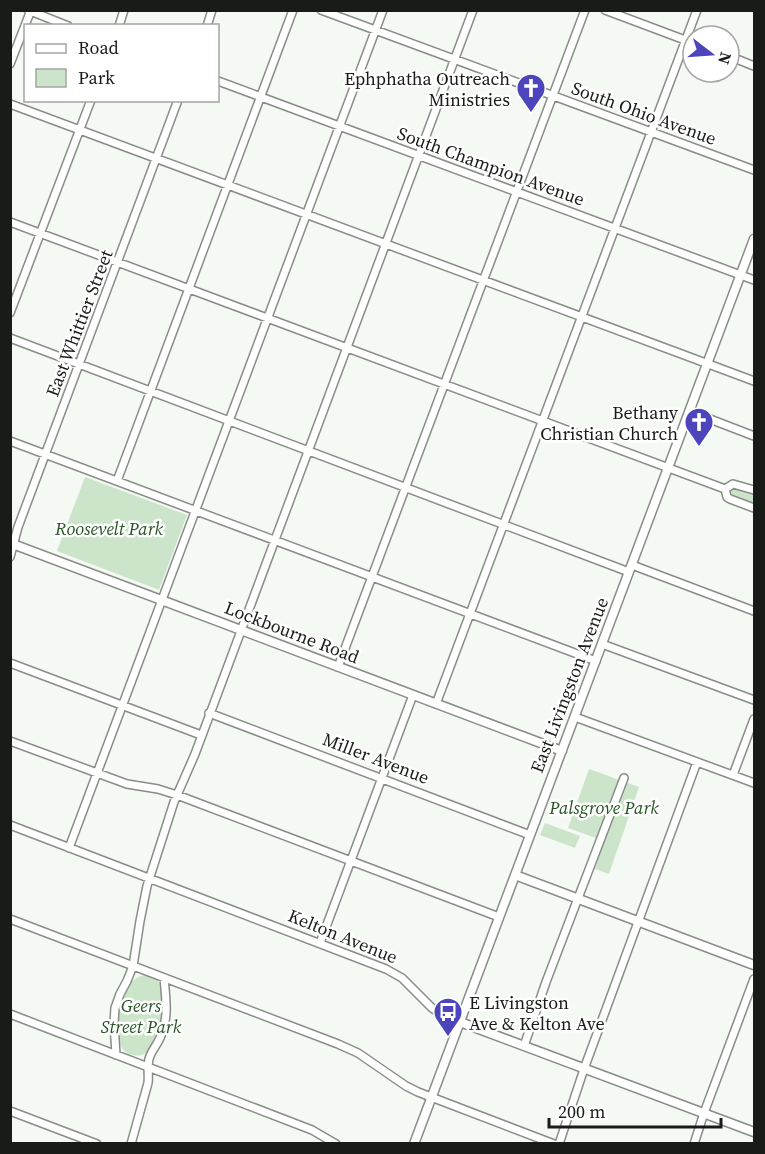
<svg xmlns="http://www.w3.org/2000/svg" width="765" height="1154" font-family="'Source Serif 4',serif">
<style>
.green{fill:#cce5ca}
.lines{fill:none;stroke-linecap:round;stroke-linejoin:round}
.minor-casing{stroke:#888d88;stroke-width:10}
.major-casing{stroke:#888d88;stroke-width:11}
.minor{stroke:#fff;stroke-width:7}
.major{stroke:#fff;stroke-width:8}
.labels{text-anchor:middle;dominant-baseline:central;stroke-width:5;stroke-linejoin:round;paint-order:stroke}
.poi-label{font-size:18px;fill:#191b19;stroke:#fff;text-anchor:end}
.street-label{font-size:18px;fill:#191b19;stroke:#fff}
.park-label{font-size:18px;font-style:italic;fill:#265323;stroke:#fff}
</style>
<rect width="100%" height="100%" fill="#f4f9f3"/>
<path class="green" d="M85,477L187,515L159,590L57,551Z
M733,484L754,491V507L730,497L725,489Z
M589,769L639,787L609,874L595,869L604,841L568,828Z
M545,823L580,836L575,848L540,835Z
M144,975C150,976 156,978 160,984C170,1001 161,1062 133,1055C126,1054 122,1050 120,1043C113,1022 119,981 144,975Z"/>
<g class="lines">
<g class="minor-casing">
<path id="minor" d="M28,10L68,26
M321,10L754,170
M605,10L693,43
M119,26L124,10
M207,26L212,10
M729,56L754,66
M10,64L31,10
M218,81L754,280
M10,104L754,381
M10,222L725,489L727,497L730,499L754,508
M10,313L91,100
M10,338L629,572
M689,411L754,436
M10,441L596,661
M117,481L293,10
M725,489L733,484L754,490
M10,557L18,527L178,100
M632,565L754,611
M602,644L754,700
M10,663L201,735
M338,667L585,10
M436,704L697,10
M209,713L530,835
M575,717L754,783
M10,741L127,784L158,789L177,795L499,917
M733,775L754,719
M10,825L386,969L402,978L432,1008L443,1015L460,1022
M69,848L383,10
M10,919L338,1044L358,1053L406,1086L418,1092L554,1144
M320,943L413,695
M10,1014L312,1130L336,1144
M524,1046L546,982L624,778
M116,1055L114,1023L115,1008L120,994L127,981L133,966L140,921L147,886L174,802L195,754L473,10
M10,1111L97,1144
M131,1144L148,1083C149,1075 147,1067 149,1059C151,1051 157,1045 160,1038C169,1019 166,999 164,978
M559,1144L584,1069L697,762
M694,1144L704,1113L754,979"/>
</g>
<g class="major-casing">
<path id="major" d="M10,543L562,751
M515,875L754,965
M460,1022L754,1132
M414,1144L754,239"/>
</g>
<use href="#minor" class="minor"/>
<use href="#major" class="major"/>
</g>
<defs>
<g id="church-pin" transform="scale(1.5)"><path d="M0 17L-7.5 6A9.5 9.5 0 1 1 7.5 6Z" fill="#4c45bc" stroke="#fff"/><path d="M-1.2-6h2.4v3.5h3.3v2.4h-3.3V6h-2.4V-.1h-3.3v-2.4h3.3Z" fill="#fff"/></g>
<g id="bus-pin" transform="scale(1.5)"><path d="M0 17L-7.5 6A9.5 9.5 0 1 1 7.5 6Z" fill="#4c45bc" stroke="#fff"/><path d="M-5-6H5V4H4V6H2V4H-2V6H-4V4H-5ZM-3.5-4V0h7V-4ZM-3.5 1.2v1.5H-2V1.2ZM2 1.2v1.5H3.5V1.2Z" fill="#fff"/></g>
</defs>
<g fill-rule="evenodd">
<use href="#church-pin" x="531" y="88"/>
<use href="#church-pin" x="699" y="422"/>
<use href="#bus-pin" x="448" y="1012"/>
</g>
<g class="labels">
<g class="poi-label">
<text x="510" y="78">Ephphatha Outreach<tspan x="510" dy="21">Ministries</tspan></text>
<text x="678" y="412">Bethany<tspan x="678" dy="21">Christian Church</tspan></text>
<text x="469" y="1002" text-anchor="start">E Livingston<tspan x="469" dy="21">Ave &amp; Kelton Ave</tspan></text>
</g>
<g class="street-label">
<text transform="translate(644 113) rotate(20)">South Ohio Avenue</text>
<text transform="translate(491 166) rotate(20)">South Champion Avenue</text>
<text transform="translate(79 323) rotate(-69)">East Whittier Street</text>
<text transform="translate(292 632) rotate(21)">Lockbourne Road</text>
<text transform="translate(569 685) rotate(-69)">East Livingston Avenue</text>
<text transform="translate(376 758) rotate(21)">Miller Avenue</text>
<text transform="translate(343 936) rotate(22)">Kelton Avenue</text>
</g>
<g class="park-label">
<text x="109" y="528">Roosevelt Park</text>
<text x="604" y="807">Palsgrove Park</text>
<text x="141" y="1005">Geers<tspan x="141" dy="21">Street Park</tspan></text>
</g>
</g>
<rect width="765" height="1154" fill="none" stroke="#191b19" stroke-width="24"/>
<rect x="24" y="24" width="195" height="78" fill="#ffffff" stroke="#a3a4a3" stroke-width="1.5"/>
<rect x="36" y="44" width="30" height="9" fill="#ffffff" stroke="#a3a4a3" stroke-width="1.5"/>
<text x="78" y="54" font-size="18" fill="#191b19">Road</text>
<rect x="36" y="69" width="30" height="18" fill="#cce5ca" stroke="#a3a4a3" stroke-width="1.5"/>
<text x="78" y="84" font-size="18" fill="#191b19">Park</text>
<g transform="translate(711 54) rotate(107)"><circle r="28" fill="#ffffff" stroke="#a3a4a3" stroke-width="1.5"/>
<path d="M0-4.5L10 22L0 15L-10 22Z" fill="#4c45bc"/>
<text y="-9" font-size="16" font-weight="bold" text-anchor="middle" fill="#191b19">N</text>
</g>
<path d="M549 1118v9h172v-9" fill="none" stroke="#191b19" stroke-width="3"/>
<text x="558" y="1118" font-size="18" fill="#191b19" stroke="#ffffff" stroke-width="4.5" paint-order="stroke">200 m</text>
</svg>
